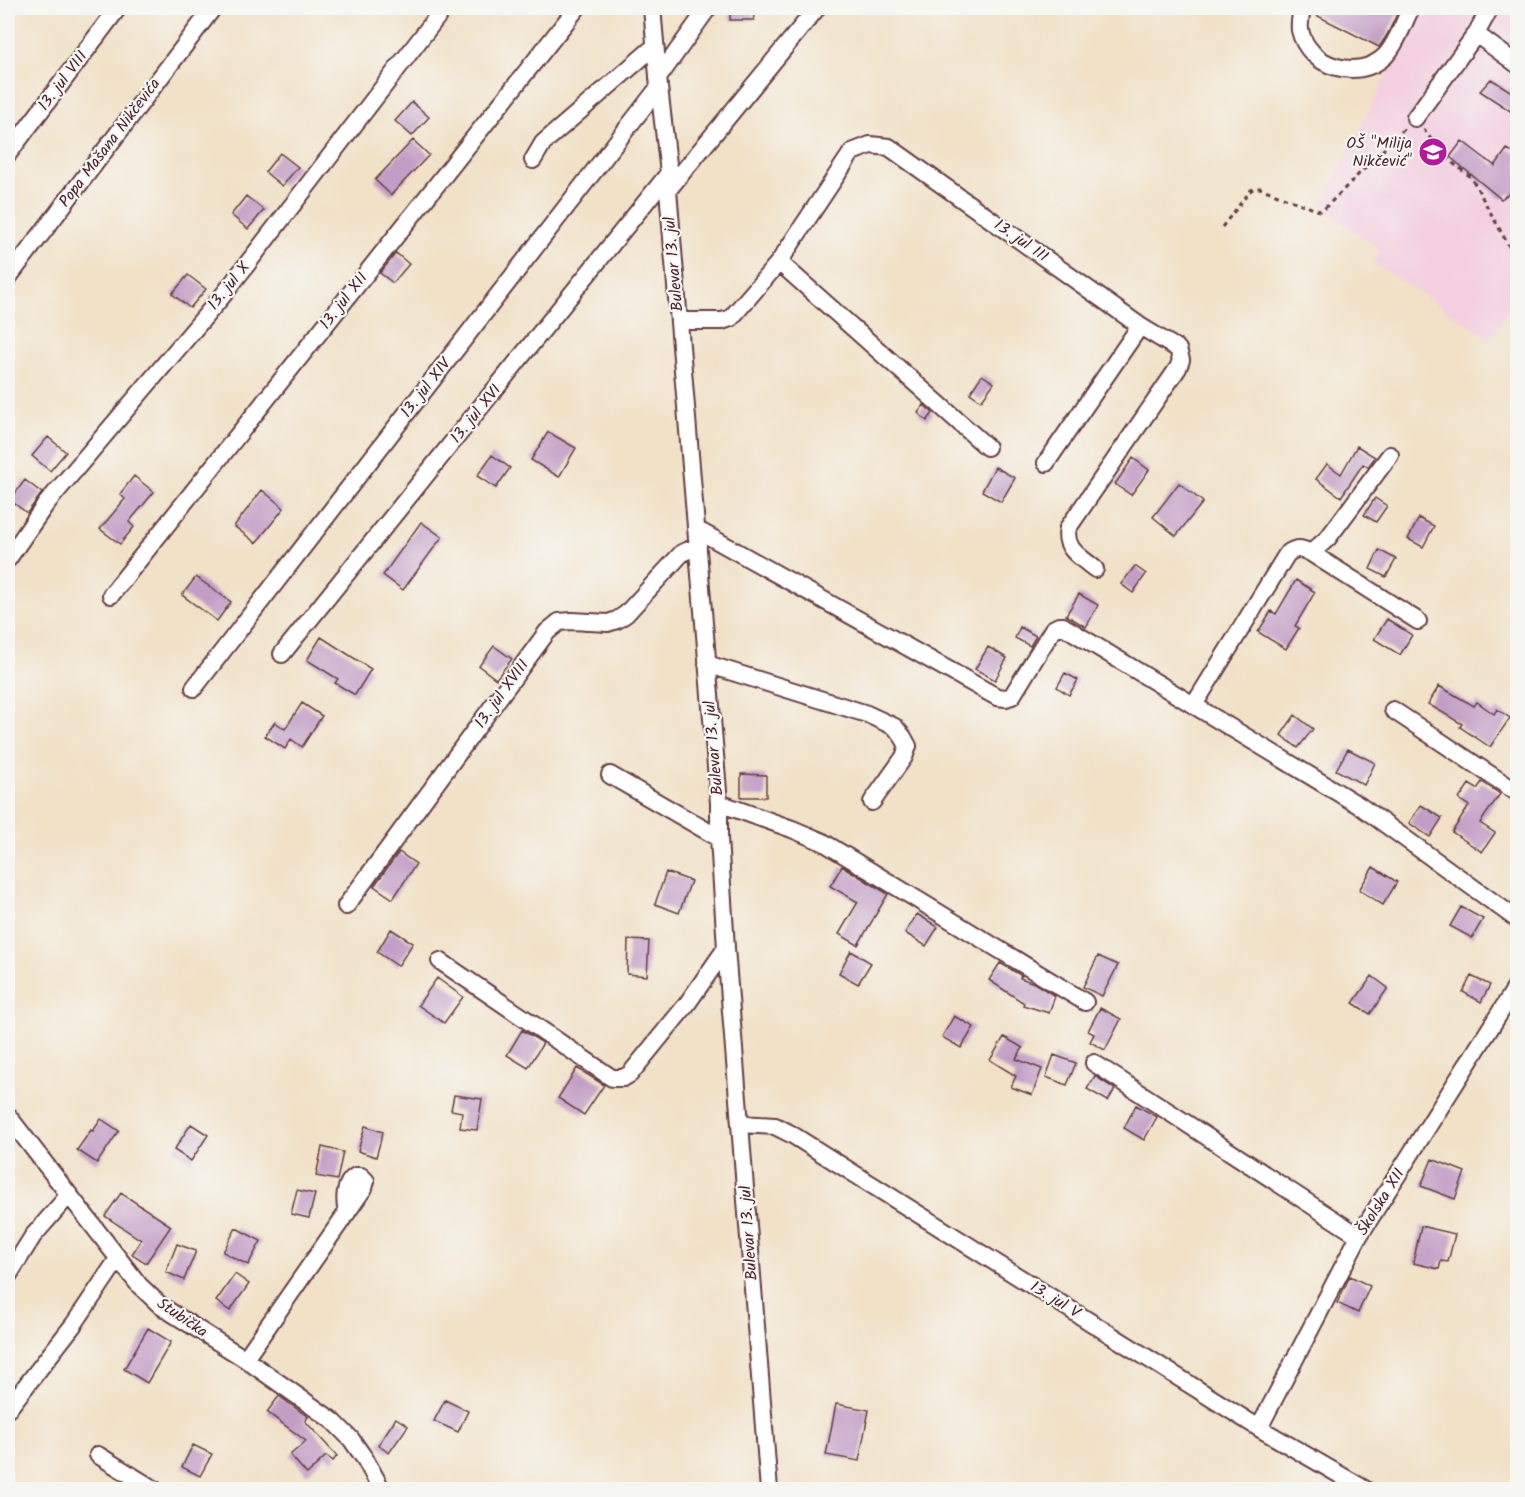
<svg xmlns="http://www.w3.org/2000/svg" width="1525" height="1497" font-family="Kalam,sans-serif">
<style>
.built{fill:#f3cfe0}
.building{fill:#c29ec6}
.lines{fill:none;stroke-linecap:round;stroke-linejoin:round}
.minor-casing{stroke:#633c42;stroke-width:20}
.path{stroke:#633c42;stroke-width:3;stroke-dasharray:4.5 4.5;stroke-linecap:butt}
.minor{stroke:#fff;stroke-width:16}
.labels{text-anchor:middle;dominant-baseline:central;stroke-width:4.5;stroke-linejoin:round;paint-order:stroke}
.street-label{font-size:16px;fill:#4a1f2b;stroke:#f6f6f2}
.poi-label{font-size:16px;fill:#4a1f2b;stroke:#f6f6f2;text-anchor:end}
</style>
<rect width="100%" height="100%" fill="#f6f6f2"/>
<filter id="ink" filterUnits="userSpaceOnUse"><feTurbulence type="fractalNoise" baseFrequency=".0167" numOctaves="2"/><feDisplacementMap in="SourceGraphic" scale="12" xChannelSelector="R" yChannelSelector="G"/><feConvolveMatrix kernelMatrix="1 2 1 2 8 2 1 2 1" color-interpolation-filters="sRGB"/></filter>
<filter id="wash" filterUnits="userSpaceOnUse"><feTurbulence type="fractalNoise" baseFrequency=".008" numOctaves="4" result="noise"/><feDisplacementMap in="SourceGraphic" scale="24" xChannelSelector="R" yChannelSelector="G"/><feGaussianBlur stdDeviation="1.35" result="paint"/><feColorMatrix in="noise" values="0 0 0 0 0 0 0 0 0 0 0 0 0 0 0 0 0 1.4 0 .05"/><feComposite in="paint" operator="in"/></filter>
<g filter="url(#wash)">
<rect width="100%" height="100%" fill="#f1e1c7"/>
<path class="built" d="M1420,8H1517V294L1491,339L1372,262L1380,250L1321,207Z"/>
<g id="blocks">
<path class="building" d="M730,8H753L754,20H730Z
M1312,8H1400L1387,35L1379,47L1312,13Z
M1491,79L1518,96V116L1480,91Z
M412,102L429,117L412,136L395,121Z
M413,140L429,155L391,195L375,180Z
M1462,141L1495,166L1507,149L1518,155V200L1510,193L1501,199L1450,157Z
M280,153L298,167L282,186L265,172Z
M246,196L264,210L248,229L231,215Z
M396,253L409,264L393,283L380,273Z
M188,275L206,289L190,308L172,294Z
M982,375L994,383L981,401L970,393Z
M924,405L933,413L927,421L918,413Z
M548,432L576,448L559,477L531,460Z
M48,437L66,452L50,471L32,456Z
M1357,446L1375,457L1368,467L1363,464L1341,497L1316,479L1327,464L1341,474Z
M492,455L510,468L496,488L477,476Z
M1133,458L1149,470L1131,495L1115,484Z
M995,467L1015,478L1001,502L982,491Z
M134,476L154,492L129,522L134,527L120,544L100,529L125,499L120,494Z
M25,480L42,493L27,513L10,500Z
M1179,483L1203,502L1176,536L1153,517Z
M262,490L284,508L256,543L234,526Z
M1375,498L1387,506L1376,522L1364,515Z
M1419,518L1434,526L1423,547L1408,539Z
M421,522L442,537L403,590L383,575Z
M1379,550L1396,559L1386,577L1370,569Z
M1135,566L1146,574L1133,593L1121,584Z
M196,577L231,602L217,621L182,595Z
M1296,580L1315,592L1295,626L1299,628L1286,649L1258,632L1271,611L1276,614Z
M1079,594L1098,605L1086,627L1066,615Z
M1387,619L1412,635L1400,655L1374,639Z
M1020,627L1036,636L1030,646L1015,638Z
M321,637L371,669L355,695L335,683L338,679L307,660Z
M494,646L512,659L496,679L479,666Z
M988,647L1007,658L995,680L975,669Z
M1065,673L1078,680L1069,695L1057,687Z
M1439,686L1474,706L1477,702L1494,714L1497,709L1510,718L1490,747L1460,727L1462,724L1428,704Z
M302,703L322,716L302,747L291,739L285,749L265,736L275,722L285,729Z
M1295,715L1313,729L1298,748L1281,735Z
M1348,749L1375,763L1364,785L1336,770Z
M741,774L766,775V797H741Z
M1482,782L1500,794L1480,823L1495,833L1482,852L1452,832L1469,806L1459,799L1469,784L1477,789Z
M1421,805L1442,818L1430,837L1409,823Z
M399,852L416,864L393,899L374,886Z
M842,866L888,894L858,945L839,934L858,902L830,886Z
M1373,867L1397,882L1383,905L1359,890Z
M666,872L691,881L679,913L655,904Z
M1461,907L1483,919L1472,938L1450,926Z
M917,914L938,927L926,946L905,933Z
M391,929L413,943L398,966L377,952Z
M628,940L649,941L647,976L627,974Z
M851,951L871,963L858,984L839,973Z
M1098,956L1118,965L1102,996L1083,987Z
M1000,963L1022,976L1020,978L1034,983L1055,996L1049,1013L1023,1005L1024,1003L989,980Z
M1372,976L1388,988L1370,1014L1353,1003Z
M1471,976L1490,985L1481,1002L1463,992Z
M437,978L463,997L444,1023L418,1005Z
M1100,1008L1121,1019L1105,1050L1090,1042L1094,1034L1088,1031Z
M954,1016L974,1027L961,1048L942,1037Z
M522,1030L543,1043L528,1068L507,1055Z
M1004,1037L1023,1048L1016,1059L1042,1069L1032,1095L1011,1087L1016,1076L990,1060Z
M1054,1055L1076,1063L1067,1085L1046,1077Z
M577,1068L604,1085L584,1115L558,1098Z
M1095,1076L1115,1089L1108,1101L1087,1089Z
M454,1095L482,1099L477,1130L460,1128L462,1112L451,1110Z
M1136,1105L1157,1117L1144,1140L1124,1128Z
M101,1119L119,1131L97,1163L77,1150L91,1130L93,1131Z
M191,1124L208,1135L191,1161L174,1150Z
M365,1126L383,1132L376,1157L358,1151Z
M322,1147L343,1152L337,1180L316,1176Z
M1432,1159L1465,1172L1455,1199L1421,1186Z
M297,1190L315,1194L309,1218L291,1214Z
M121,1193L171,1226L146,1263L132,1254L141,1240L105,1216Z
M1421,1226L1455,1234L1448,1262L1441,1261L1439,1269L1413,1263Z
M236,1228L261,1241L248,1265L223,1252Z
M177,1244L196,1251L184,1280L166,1272Z
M235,1274L249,1284L230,1311L216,1301Z
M1350,1276L1370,1286L1358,1313L1337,1303Z
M148,1328L171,1342L147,1383L124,1369Z
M279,1396L308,1417L305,1421L337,1456L333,1461L326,1456L307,1474L290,1455L306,1441L267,1412Z
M445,1400L468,1411L458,1432L434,1421Z
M836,1404L869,1410L859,1461L826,1455Z
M396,1418L408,1426L389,1453L378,1445Z
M193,1445L212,1454L200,1476L182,1467Z"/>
</g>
</g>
<g filter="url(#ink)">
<use href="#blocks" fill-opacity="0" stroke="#633c42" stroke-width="1.5"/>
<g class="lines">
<g class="minor-casing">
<path id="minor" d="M652,8L659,87L669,173L668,190L719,803V838L726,948L769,1490
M1302,8C1301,15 1299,23 1300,30C1308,67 1358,82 1385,56C1396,45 1404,22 1411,8
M1476,34L1518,65
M658,78L708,8
M1415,118L1476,34L1490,8
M8,154L118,8
M533,160L543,143L655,46
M668,190L817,8
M779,262L987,447
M8,278L213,8
M679,321H722L731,318L779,262L852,152L870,145L889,147L1140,326L1178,349L1181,360L1178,368L1068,528C1063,549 1081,557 1095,569
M1046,463L1140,326
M696,529L997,697L1006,698L1012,696L1053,629L1059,626H1063L1360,806L1518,920
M1311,553L1328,538L1390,455
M8,559L46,504L224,294L444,8
M111,595L577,8
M282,654L669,173
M707,664L867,714L895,727L903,737L908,746L904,757L872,802
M194,688L659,87
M1194,705L1287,554C1296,547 1301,548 1311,553L1418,621
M1393,710L1518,793
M610,775L719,838
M719,803L792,829L823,842L1085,1002
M346,906L547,632L559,622L572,621L608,623L617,620L626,614L682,553L698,546
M440,961L612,1078H623L630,1074L687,1004L726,948
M1094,1063L1359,1236
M8,1116L139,1285L161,1306L245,1359L333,1421L351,1439L365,1459L382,1490
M741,1124L775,1126L791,1134L1259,1428L1366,1490
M8,1276L33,1236L68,1196
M245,1359L364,1188L366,1181L361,1176H356C344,1183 344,1200 347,1213
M8,1409L74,1324L118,1259
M1259,1428L1359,1236L1518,984
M98,1455L155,1490"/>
</g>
<path class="path" d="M1424,129L1441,154L1471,177L1511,250L1518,269
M1222,227L1251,190L1255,188H1260L1319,211L1324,209L1404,129"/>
<use href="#minor" class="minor"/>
</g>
</g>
<defs>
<g id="school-disc" transform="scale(1.5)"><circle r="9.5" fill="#b5179e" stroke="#f6f6f2"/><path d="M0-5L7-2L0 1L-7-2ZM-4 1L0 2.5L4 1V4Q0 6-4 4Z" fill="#fff"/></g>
</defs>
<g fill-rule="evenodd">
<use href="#school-disc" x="1433" y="152"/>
</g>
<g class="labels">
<g class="street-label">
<text transform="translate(63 81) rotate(-53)">13. jul VIII</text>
<text transform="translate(110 143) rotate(-53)">Popa Mašana Nikčevića</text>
<text transform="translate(1021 241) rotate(35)">13. jul III</text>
<text transform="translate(674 264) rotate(-95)">Bulevar 13. jul</text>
<text transform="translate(229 286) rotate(-51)">13. jul X</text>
<text transform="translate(344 301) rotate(-52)">13. jul XII</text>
<text transform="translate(426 388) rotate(-52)">13. jul XIV</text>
<text transform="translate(476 414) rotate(-51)">13. jul XVI</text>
<text transform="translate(502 694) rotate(-54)">13. jul XVIII</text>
<text transform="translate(714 748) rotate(-95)">Bulevar 13. jul</text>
<text transform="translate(1381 1202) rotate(-58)">Školska XII</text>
<text transform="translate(749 1233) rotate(-94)">Bulevar 13. jul</text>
<text transform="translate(1055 1300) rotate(32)">13. jul V</text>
<text transform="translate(182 1318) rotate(34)">Stubička</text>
</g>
<g class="poi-label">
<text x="1412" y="143">OŠ "Milija<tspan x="1412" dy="18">Nikčević"</tspan></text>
</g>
</g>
<rect width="1525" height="1497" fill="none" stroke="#f6f6f2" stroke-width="30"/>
</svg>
